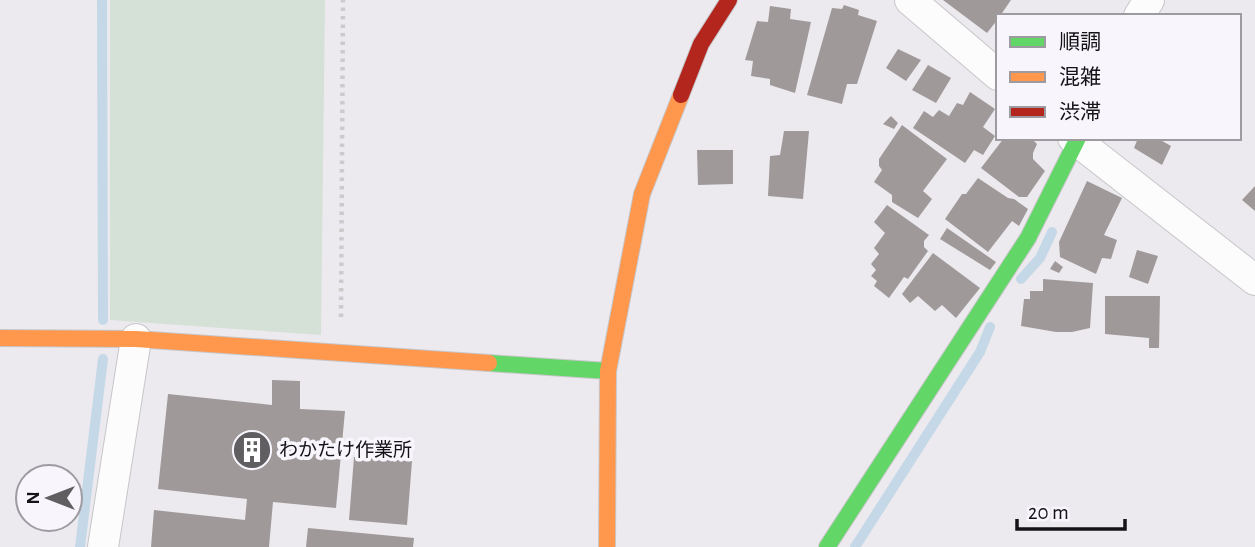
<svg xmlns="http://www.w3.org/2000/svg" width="1255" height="547" font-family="'Alegreya Sans','Noto Sans JP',sans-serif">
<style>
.green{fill:#d5e1d7}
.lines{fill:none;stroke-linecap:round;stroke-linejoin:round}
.stream{stroke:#c5d8e8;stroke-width:10}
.building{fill:#a0999a}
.street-casing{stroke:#c7c6c9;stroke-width:32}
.fast-casing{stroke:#c7c6c9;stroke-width:18}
.slow-casing{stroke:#c7c6c9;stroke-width:18}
.jam-casing{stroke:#c7c6c9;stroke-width:18}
.path{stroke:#cbcbcc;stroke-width:4.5;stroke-dasharray:3.5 5;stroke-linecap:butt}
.street{stroke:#fcfcfc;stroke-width:30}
.fast{stroke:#63d668;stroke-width:16}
.slow{stroke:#ff974d;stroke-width:16}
.jam{stroke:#b3261e;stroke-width:16}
.labels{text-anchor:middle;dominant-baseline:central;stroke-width:7;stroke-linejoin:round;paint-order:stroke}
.poi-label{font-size:19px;fill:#141315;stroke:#f8f5fd;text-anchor:start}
</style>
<rect width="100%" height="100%" fill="#eceaee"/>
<path class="green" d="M110,0H325L321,335L110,320Z"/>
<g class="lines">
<path class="stream" d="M102,0L103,320
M1021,279L1040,258L1052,232
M80,547L103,359
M855,547L980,352L990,327"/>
</g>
<path class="building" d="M943,0H1011L1000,16H998V19L987,33Z
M844,5L859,10L858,15L877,21L857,84H847L842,104L807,95L832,8L842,9Z
M770,6L791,9L790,19L811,22L795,93L770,85V79L751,76L753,61L745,60L757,21L768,22Z
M898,49L921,60L906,81L886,68Z
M928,65L951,78L936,103L912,90Z
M970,92L995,109L983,127L995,136L983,155L974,150L965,163L913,128L924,111L933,117L939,110L949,116L957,103L963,105Z
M891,116L898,123L894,129L883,124Z
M902,125L947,159L923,191L932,199L918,218L892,202V195L874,182L882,170L879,166V159Z
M784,131H809L803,199L768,196L770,156L780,155Z
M1004,138H1031L1037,144L1033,153V159L1045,171L1027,197H1019L981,168Z
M1138,138H1157L1171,146L1162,165L1134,148Z
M697,150H733V184L698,185Z
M978,178L1008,198L1014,199L1028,209L1019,226L1012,221L988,252L945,219L962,194H966Z
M1087,181L1122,198L1104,235L1117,240L1111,259L1102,258L1096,274L1060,257L1059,242Z
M1255,186V211L1242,200Z
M887,205L929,235L924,241V247L928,251L908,279L904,277L889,298L874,286L877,281L871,276L876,270L871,264L879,254L874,248L885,233L874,222Z
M947,228L996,262L990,270L940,239Z
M1137,250L1158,256L1148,284L1129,277Z
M933,253L980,288L956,318L942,305L935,311L918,296L910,303L902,294Z
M1055,261L1063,267L1059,273L1050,269Z
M1043,279L1093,283L1090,328L1072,332H1056L1021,326L1024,299H1030V291H1043Z
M1105,296H1160L1159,348H1149V338L1105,334Z
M272,380L300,381V409L345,411L336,508L273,502L269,547H151L154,510L245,520L247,499L158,489L168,394L272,405Z
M354,457L412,461L407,525L349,520Z
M308,528L414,538L413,547H306Z"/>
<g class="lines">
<g class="street-casing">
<path id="street" d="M910,0L998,75
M1139,16L1149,0
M1073,138L1255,280
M103,547L136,339"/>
</g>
<g class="fast-casing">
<path id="fast" d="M489,363L608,371
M827,547L1028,238L1078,138"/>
</g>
<g class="slow-casing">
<path id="slow" d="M0,338L136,339L489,363
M607,547L608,371L642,194L681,95"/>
</g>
<g class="jam-casing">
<path id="jam" d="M681,95L701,44L729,0"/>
</g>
<path class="path" d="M341,317L343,0"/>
<use href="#street" class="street"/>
<use href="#fast" class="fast"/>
<use href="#slow" class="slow"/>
<use href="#jam" class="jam"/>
</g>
<defs>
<g id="building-disc" transform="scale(2.0125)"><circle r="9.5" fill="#605e61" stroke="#f8f5fd"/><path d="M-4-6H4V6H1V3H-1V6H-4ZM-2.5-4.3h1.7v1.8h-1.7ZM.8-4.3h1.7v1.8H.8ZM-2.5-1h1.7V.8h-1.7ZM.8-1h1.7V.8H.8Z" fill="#fff"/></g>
</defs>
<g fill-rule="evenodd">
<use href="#building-disc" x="252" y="450"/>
</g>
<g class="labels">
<g class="poi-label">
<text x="279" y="450">わかたけ作業所</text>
</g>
</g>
<rect x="996" y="14" width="245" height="126" fill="#f8f5fd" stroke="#9d9ba0" stroke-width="2"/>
<rect x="1010" y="37" width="35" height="10" fill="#63d668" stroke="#9d9ba0" stroke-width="2"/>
<text x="1059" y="49" font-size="21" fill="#141315">順調</text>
<rect x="1010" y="72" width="35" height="10" fill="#ff974d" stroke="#9d9ba0" stroke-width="2"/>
<text x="1059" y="84" font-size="21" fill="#141315">混雑</text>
<rect x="1010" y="107" width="35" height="10" fill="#b3261e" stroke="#9d9ba0" stroke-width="2"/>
<text x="1059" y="119" font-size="21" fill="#141315">渋滞</text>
<g transform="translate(49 498) rotate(270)"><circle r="33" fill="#f8f5fd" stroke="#9d9ba0" stroke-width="2"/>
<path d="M0-5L12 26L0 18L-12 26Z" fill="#605e61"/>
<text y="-10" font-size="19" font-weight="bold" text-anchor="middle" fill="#141315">N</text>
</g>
<path d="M1017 519v10h108v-10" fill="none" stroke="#141315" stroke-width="3.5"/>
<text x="1028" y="519" font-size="21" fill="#141315" stroke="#f8f5fd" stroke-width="5" paint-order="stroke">20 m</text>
</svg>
